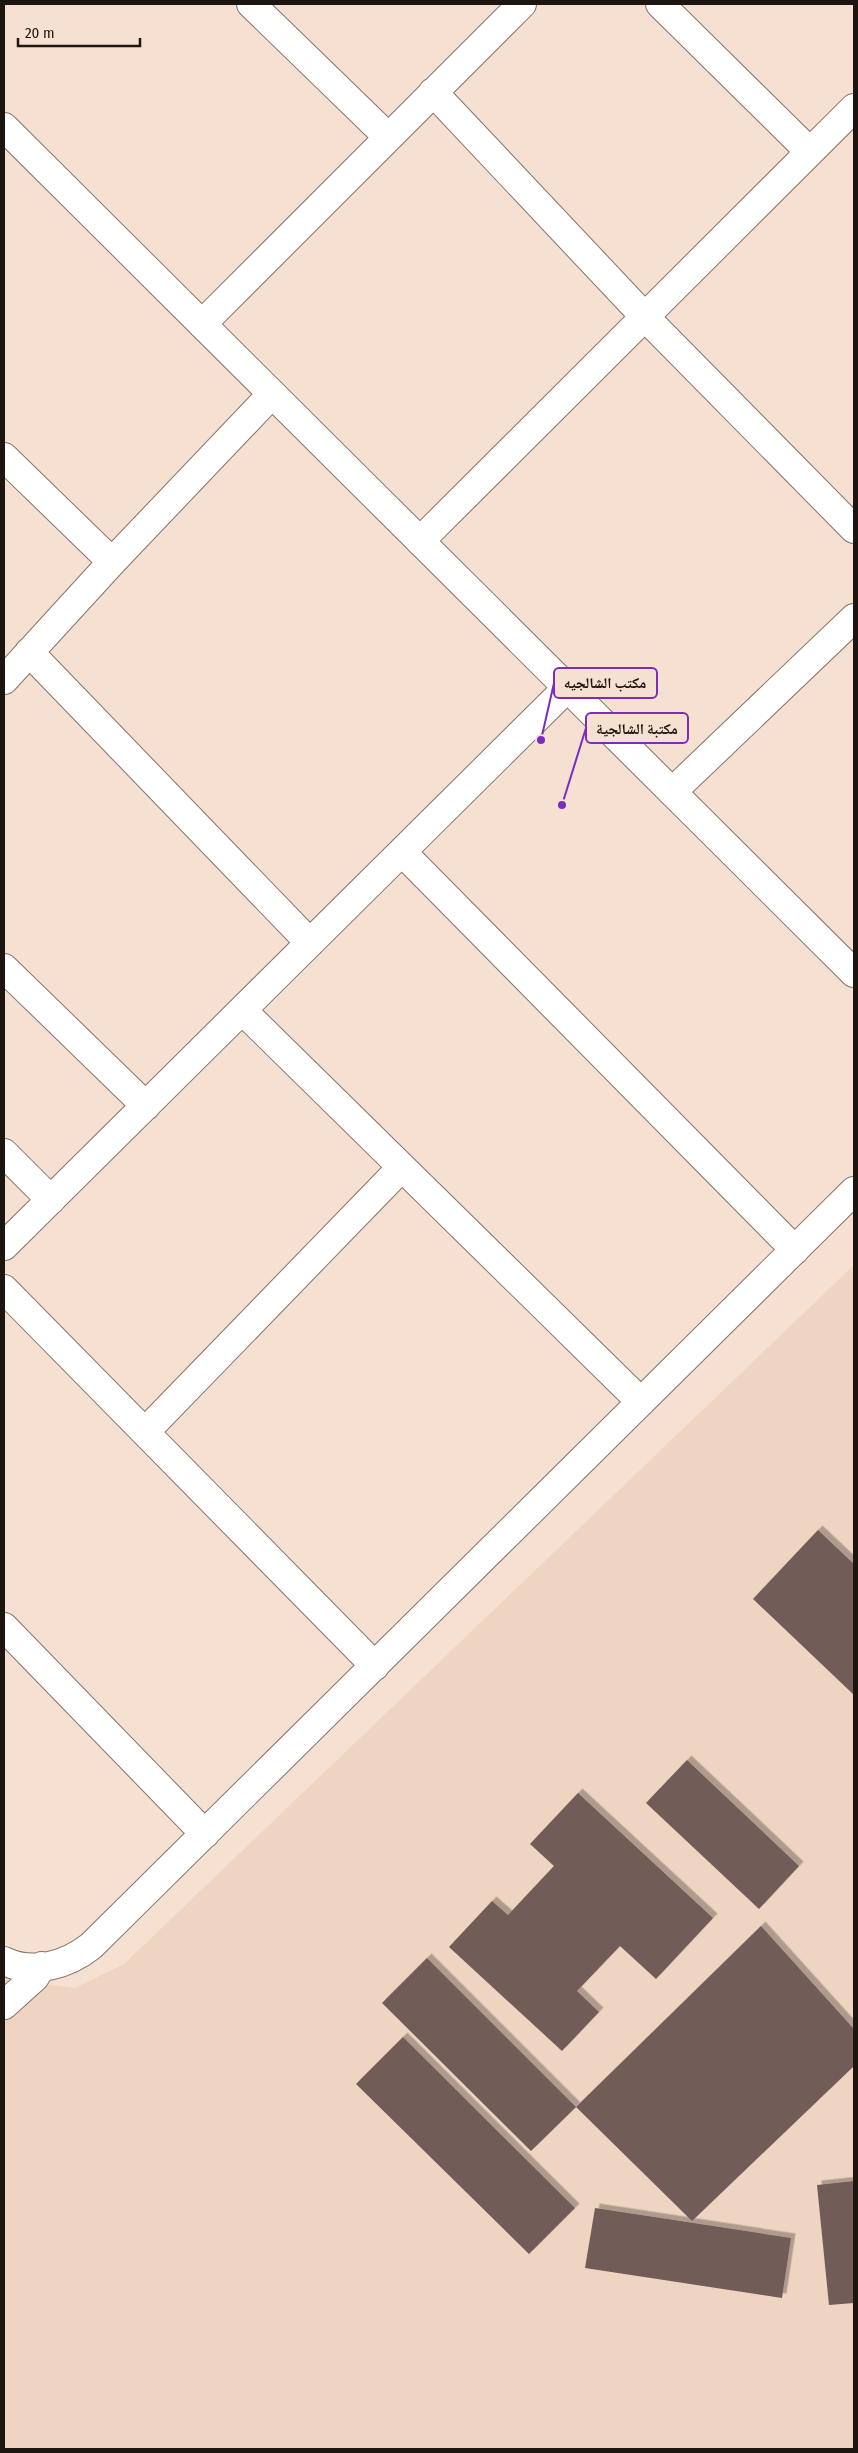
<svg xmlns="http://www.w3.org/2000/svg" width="858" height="2453" font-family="'Fira Sans Condensed','Noto Naskh Arabic',sans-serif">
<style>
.built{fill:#efd4c1}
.building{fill:#715b59;filter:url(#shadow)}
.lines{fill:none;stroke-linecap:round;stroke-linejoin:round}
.street-casing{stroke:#867468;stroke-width:30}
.secondary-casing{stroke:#867468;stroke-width:30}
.street{stroke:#fff;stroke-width:28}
.secondary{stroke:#fff;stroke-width:28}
.leader{fill:none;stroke:#7b2cbf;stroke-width:2}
.callout-dot{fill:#7b2cbf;stroke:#f5e0d2;stroke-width:2}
.callout{fill:#f5e0d2;stroke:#7b2cbf;stroke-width:2}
.callout-label{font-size:15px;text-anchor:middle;font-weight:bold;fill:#1c1510}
</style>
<defs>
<filter id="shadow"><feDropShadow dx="4.5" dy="-4.5" stdDeviation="0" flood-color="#0004"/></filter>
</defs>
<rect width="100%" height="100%" fill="#f5e0d2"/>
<path class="built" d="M854,1265V2449H4V1979L75,1988L124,1964Z"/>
<path class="building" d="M818,1530L854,1564V1695L753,1599Z
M687,1760L799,1866L759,1909L646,1803Z
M578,1793L713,1918L656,1979L620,1946L577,1991L599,2012L562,2051L449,1947L492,1901L508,1915L554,1866L530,1844Z
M761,1926L854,2029V2066L692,2221L576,2107Z
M427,1958L576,2107L531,2151L382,2003Z
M403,2037L575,2208L529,2254L356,2084Z
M854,2181V2303L829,2305L817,2185Z
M595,2208L791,2238L782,2298L585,2268Z"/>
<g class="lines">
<g class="street-casing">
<path id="street" d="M251,4L388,137
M660,4L810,152
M433,92L645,317L854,529
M202,324L522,4
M4,457L112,562
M420,541L854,108
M29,652L310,943
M4,680L112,562L272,394
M672,792L854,618
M402,852L795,1250
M4,968L146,1106
M242,1010L641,1402
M4,1153L51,1200
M4,1246L567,688
M4,1289L375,1666
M145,1432L402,1167
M4,1627L205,1834
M4,1961C33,1975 67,1965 91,1946L854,1191
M4,2005L35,1977L42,1966"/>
</g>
<g class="secondary-casing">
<path id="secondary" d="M4,127L854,973"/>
</g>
<use href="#street" class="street"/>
<use href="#secondary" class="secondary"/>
</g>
<path class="leader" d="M541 740L554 683M562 805L586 728"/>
<g class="callout-dot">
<circle cx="541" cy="740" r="5"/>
<circle cx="562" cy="805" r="5"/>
</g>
<g class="callout">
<rect x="554" y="668" width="103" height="30" rx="5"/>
<rect x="586" y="713" width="102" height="30" rx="5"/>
</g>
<g class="callout-label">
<text x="605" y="688">مكتب الشالجيه</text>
<text x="637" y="734">مكتبة الشالجية</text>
</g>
<rect width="858" height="2453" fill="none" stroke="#1c1510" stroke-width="10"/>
<path d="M18 38v8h122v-8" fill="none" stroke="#1c1510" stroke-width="2.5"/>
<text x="25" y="38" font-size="15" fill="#1c1510" stroke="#f5e0d2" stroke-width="4" paint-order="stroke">20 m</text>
</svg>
